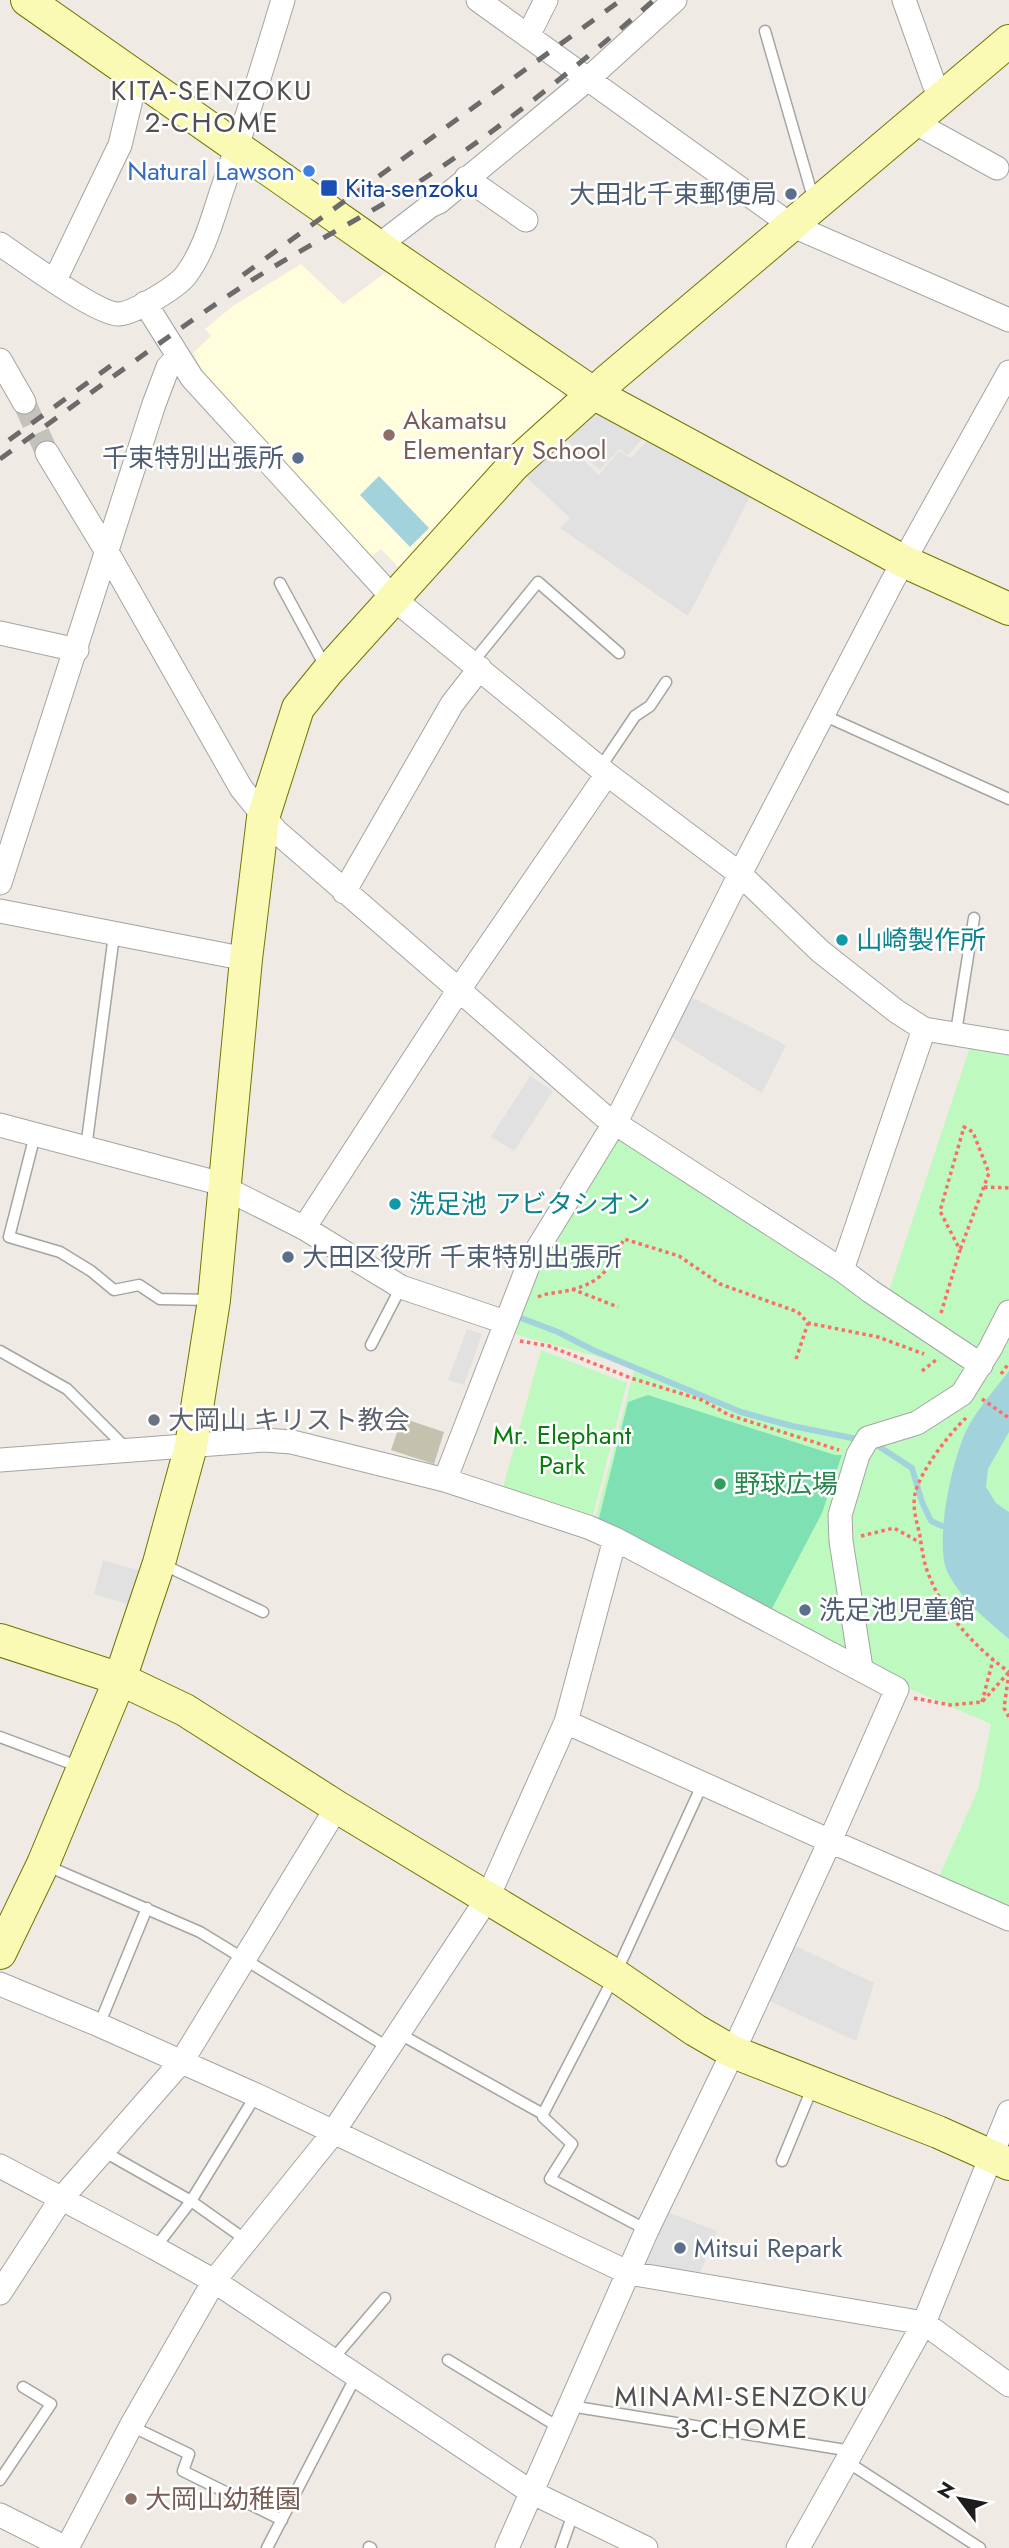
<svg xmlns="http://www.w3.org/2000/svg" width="1009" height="2548" font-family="Jost,'Noto Sans JP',sans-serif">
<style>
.education{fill:#fffddb}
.construction{fill:#c3c2ae}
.park{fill:#befabf}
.pitch{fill:#7fe0b4}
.parking{fill:#e1e1e1}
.water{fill:#a2d3dd}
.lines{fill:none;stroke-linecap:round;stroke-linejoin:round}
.stream{stroke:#a2d3dd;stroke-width:6}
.street-tunnel{stroke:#c5c1bb;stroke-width:23;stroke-dasharray:23 11;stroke-linecap:butt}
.lane-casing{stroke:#a4a4a4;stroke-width:13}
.street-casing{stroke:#a4a4a4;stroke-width:25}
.secondary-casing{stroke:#707603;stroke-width:34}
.path{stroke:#fc6d66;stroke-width:3.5;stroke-dasharray:3.5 3.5;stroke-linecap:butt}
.lane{stroke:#fff;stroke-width:10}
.street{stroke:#fff;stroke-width:23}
.secondary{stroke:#fafab5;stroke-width:32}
.rail{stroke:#6b6b6b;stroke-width:5;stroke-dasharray:14 14;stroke-linecap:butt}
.shop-dot{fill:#3f7fe0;stroke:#fff;stroke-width:2.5}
.transit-dot{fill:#1a4fb4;stroke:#fff;stroke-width:2.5}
.service-dot{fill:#5c6f8a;stroke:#fff;stroke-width:2.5}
.education-dot{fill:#8d6e63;stroke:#fff;stroke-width:2.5}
.culture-dot{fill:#0f9aa8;stroke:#fff;stroke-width:2.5}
.worship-dot{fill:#6b7280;stroke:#fff;stroke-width:2.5}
.leisure-dot{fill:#2e9e5b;stroke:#fff;stroke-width:2.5}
.labels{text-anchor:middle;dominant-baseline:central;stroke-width:5;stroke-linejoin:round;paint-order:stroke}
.shop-label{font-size:26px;fill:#366cbe;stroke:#fff;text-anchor:end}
.transit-label{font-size:26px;fill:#164399;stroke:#fff;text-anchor:start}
.service-label{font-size:26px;fill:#4e5e75;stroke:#fff;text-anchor:start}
.education-label{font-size:26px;fill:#785e54;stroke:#fff;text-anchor:start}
.culture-label{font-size:26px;fill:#0d838f;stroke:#fff;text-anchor:start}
.worship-label{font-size:26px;fill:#5b616d;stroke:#fff;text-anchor:start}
.park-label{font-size:26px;fill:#097d0c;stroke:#fff}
.leisure-label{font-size:26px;fill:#27864d;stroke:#fff;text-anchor:start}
.neighbourhood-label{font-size:28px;letter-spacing:2px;fill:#505050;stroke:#fff}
</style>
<rect width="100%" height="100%" fill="#efeae3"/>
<path class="education" d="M301,264L343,304L389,270L562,389L563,402L499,458L401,570L381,549L369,559L203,376L204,374L193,353L211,336L205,329L233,306Z"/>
<path class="construction" d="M402,1418L444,1432L434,1464L391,1450Z"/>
<path class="park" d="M970,1047L1009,1052V1914L935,1885L978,1790L991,1724L897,1683L595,1520L635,1367L507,1332L533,1262L618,1132L883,1309Z
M541,1350L627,1383L591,1522L502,1491Z"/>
<path class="pitch" d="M648,1395L835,1455H842L822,1513L768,1616L597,1526L628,1402Z"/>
<path class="parking" d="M594,406L644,437L628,455L619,449L600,470L562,436Z
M649,439L750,497L688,616L560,528L570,518L521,472L562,440L599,475L619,451L631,458Z
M693,998L786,1045L762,1093L668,1035Z
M530,1076L553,1091L514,1151L491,1137Z
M467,1329L482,1334L464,1385L448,1380Z
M103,1560L141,1571L131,1605L94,1594Z
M791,1944L874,1983L856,2041L765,1999Z
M667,2212L717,2231L699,2275L643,2265Z"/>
<path class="water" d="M379,476L429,528L410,547L360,495Z
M1009,1371V1432L988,1469L986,1487L996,1503L1009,1512V1639C986,1619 962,1601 948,1573C933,1544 953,1455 968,1427C979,1407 995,1389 1009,1371Z"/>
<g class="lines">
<path class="stream" d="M516,1316L558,1332L595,1351L741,1412L792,1426L862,1440
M872,1442L912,1468L922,1502L931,1521L942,1526"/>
<path class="street-tunnel" d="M24,402L47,453"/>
<g class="lane-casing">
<path id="lane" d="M765,31L812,194L818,200
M280,583L326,668
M473,662L538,582L619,653
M823,715L1009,799
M600,768L635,716L650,706L666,682
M956,1032L974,918
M35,1135L9,1237L60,1252L91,1271L114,1290L139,1285L160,1299L211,1300
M86,1148L114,935
M371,1345L401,1287
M0,1351L67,1389L127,1449
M162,1564L263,1612
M0,1737L80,1767
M45,1865L200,1932L389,2048
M99,2025L147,1908
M398,2033L543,2114V2117L572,2144L550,2179L647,2230
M543,2114L615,1975L703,1783
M103,2151L191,2201L246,2240
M782,2161L813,2086
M155,2248L191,2201L256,2095
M332,2360L385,2298
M448,2360L560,2428
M570,2406L852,2451
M131,2426L189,2454L183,2471L282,2520
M846,2461L980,2548
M0,2480L51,2404L23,2387
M369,2547L371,2548
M267,2548L356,2376
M561,2548L573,2514"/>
</g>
<g class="street-casing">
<path id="street" d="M478,0L791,225L1009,320
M904,0L934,84L942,98
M528,36L546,0
M917,119L923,127L997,168
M466,178L526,220
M0,244C22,259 97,314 118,314C133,314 177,287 186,275C205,250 213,216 223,187C245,125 264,63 283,0
M378,246L430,206L439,202L588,79L675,0
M55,280L120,145L133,91L139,78
M145,303L192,378L394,599L607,774L740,874L820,951L896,1011L924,1029L1009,1043
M0,360L24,402
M47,453L107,552L241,788L276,831L604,1116L842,1270L870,1291L981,1365
M0,633L77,650
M0,883L154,404L168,367L178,357
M344,892L452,704L480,668
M0,911L246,959
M0,1125L211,1181L304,1228L401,1287L505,1322
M304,1228L458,991L607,774
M842,1270L924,1029
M0,1460L264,1440L292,1442L445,1480L588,1527L615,1539L897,1689L830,1841L1009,1919
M445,1480L530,1261L620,1114L740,874L892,582L1009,372
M861,1668L841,1541L840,1515L858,1455L868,1438L917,1423L962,1394L990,1349L1009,1312
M0,1984L99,2025L256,2095L629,2273L924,2323L1009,2385
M0,2166L155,2248L214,2281L531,2492L646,2548
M0,2293L61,2199L182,2061L337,1807
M0,2515L66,2548
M67,2548L131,2426L214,2281L330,2137L487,1899L566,1722L615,1539
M507,2548L647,2230L733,2052L830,1841L566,1722
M798,2548L924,2323L1009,2112"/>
</g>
<g class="secondary-casing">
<path id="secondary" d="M27,0L378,246L593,393L903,561L1009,609
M0,1640L120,1679L185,1710L337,1807L615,1975L695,2030L733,2052L938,2132L1009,2164
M0,1953L43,1864L120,1679L159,1563L191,1446L214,1300L246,959L263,818L298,708L328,671L513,466L606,382L1009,41"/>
</g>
<path class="path" d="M984,1187L1009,1188
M572,1289L618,1307
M538,1297C549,1292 560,1293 571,1290C605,1281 609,1267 624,1239L679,1256L720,1284L798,1312L808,1323L878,1337L924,1354
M941,1313L960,1250L940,1211L964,1127L973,1132L989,1173L960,1250
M520,1341L549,1346L631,1378L702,1400L729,1415L839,1450
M796,1359L808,1323
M922,1371L936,1360
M1001,1374L1009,1363
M982,1399L1009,1418
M966,1418C949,1434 920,1471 915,1494C912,1508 917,1522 920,1536C922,1550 924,1565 930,1578C945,1615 977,1649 1009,1672
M861,1536L894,1528L921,1543
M1009,1673L1004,1708L1009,1717
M914,1698L950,1705L982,1702L1009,1672
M982,1702L993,1660"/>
<use href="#lane" class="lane"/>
<use href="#street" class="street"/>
<use href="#secondary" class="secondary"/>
<path class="rail" d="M243,275L621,0
M9,440L113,364
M0,459C82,400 162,339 246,284C300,249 357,221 411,187C497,132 577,67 654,0"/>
</g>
<circle class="shop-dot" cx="309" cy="171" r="7"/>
<rect class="transit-dot" x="320" y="179" width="18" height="18" rx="3.5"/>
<g class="service-dot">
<circle cx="791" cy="194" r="7"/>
<circle cx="298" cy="458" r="7"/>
<circle cx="288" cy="1257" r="7"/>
<circle cx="805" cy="1610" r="7"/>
<circle cx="680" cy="2248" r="7"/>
</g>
<g class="education-dot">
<circle cx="389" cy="435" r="7"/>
<circle cx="131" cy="2499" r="7"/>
</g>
<g class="culture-dot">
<circle cx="842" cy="940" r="7"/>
<circle cx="395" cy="1204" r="7"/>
</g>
<circle class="worship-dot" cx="154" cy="1420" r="7"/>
<circle class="leisure-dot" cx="720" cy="1484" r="7"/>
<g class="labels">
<g class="shop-label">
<text x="295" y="171">Natural Lawson</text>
</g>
<g class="transit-label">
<text x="345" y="188">Kita-senzoku</text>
</g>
<g class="service-label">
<text x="777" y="194" text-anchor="end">大田北千束郵便局</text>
<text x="284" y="458" text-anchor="end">千束特別出張所</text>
<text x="302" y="1257">大田区役所 千束特別出張所</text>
<text x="819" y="1610">洗足池児童館</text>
<text x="694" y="2248">Mitsui Repark</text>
</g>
<g class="education-label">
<text x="403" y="420">Akamatsu<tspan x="403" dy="30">Elementary School</tspan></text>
<text x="145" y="2499">大岡山幼稚園</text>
</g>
<g class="culture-label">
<text x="856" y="940">山崎製作所</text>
<text x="409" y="1204">洗足池 アビタシオン</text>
</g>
<g class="worship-label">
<text x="168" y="1420">大岡山 キリスト教会</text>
</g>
<g class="park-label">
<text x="562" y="1435">Mr. Elephant<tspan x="562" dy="30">Park</tspan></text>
</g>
<g class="leisure-label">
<text x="734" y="1484">野球広場</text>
</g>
<g class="neighbourhood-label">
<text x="212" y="90">KITA-SENZOKU<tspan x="212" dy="32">2-CHOME</tspan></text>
<text x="742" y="2396">MINAMI-SENZOKU<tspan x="742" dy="32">3-CHOME</tspan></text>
</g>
</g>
<g transform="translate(960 2499) rotate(302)" stroke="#ffffff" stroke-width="5" paint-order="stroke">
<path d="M0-5L12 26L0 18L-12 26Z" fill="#1d1d1d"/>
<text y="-10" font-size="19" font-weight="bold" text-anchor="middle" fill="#1d1d1d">N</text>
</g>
</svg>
